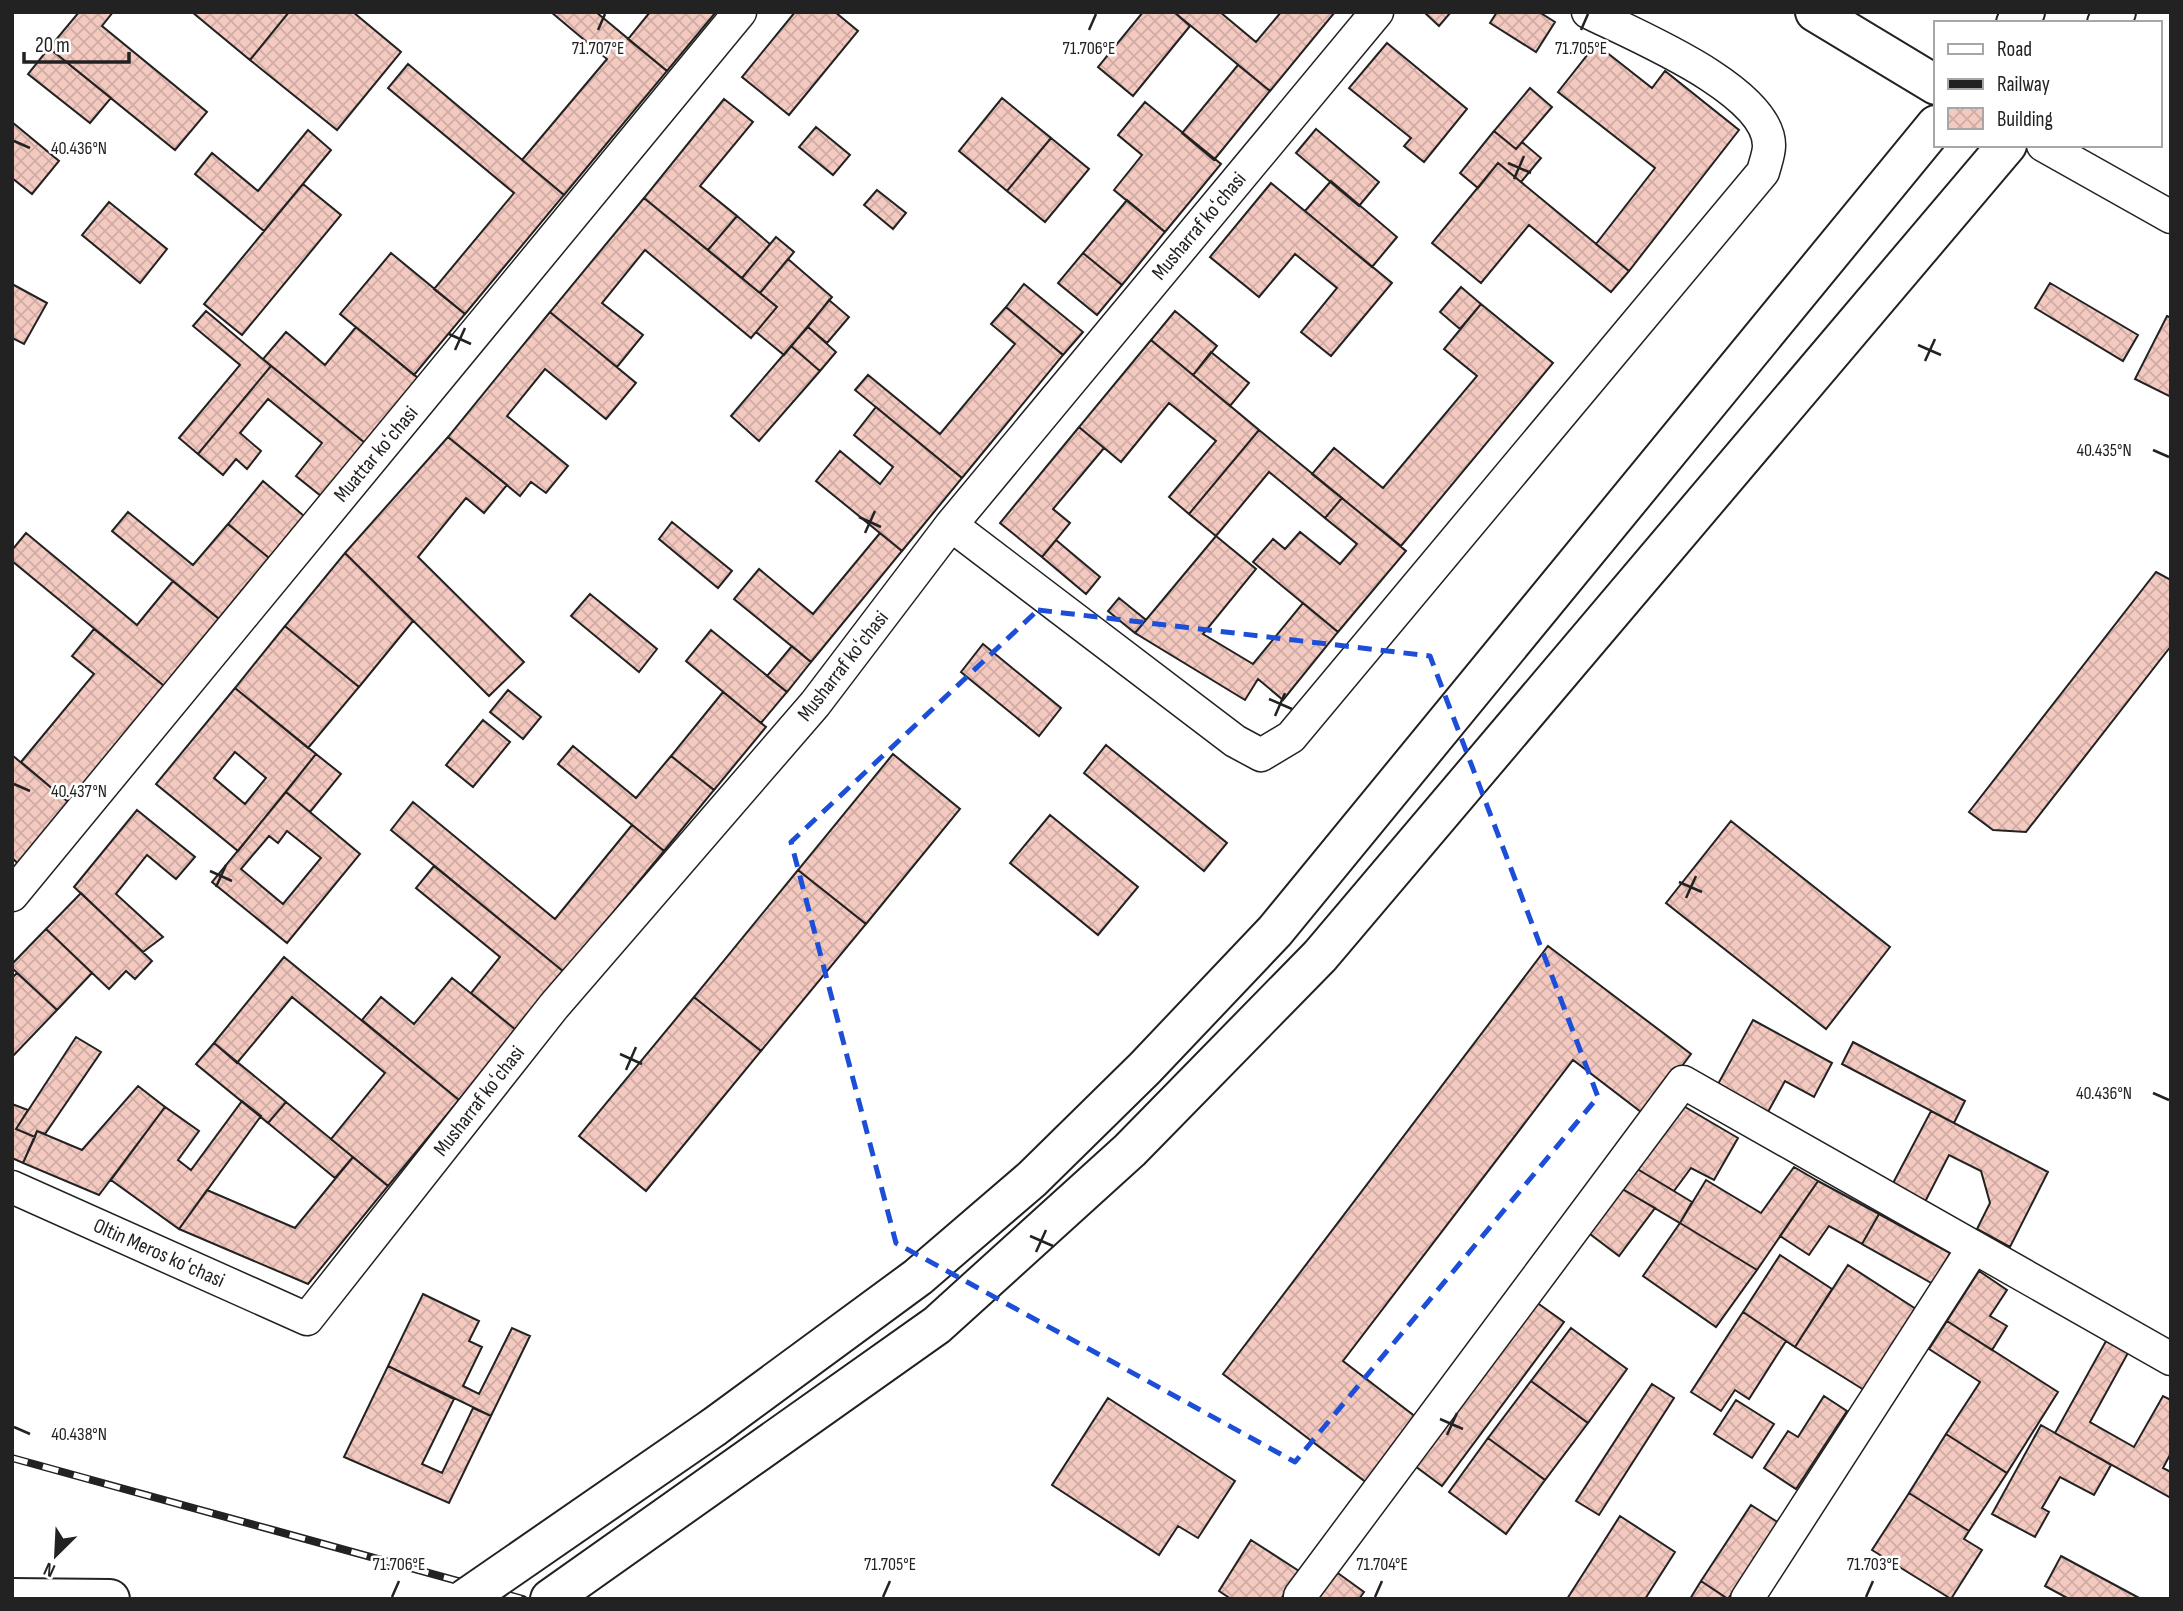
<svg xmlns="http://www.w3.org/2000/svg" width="2183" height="1611" font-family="'Sofia Sans Condensed',sans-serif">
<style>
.building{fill:url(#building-cross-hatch);stroke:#222;stroke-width:2;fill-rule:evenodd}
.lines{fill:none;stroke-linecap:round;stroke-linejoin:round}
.street-casing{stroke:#222;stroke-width:35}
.secondary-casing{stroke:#222;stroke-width:42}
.primary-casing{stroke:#222;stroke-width:42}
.street{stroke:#fff;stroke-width:32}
.secondary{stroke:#fff;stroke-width:38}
.primary{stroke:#fff;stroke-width:38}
.rail-casing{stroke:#222;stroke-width:8}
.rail{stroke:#fff;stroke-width:5;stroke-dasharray:16;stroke-linecap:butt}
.primary-bridge-casing{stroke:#222;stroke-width:42;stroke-linecap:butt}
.primary-bridge{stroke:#fff;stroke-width:38}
.marked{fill:none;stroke:#1d4ed8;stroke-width:5;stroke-dasharray:14 9;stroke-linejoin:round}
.ticks{fill:none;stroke:#222;stroke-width:2.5}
.labels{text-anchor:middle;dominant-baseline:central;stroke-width:5;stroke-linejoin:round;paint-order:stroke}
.street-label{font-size:21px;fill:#222;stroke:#fff}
.ticks-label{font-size:18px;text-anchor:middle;fill:#222;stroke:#fff;stroke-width:5;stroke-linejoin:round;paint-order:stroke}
</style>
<defs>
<pattern id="building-cross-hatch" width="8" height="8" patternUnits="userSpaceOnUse" patternTransform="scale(1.75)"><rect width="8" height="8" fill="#f3c9c0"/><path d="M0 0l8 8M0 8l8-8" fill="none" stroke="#d0aca5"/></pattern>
</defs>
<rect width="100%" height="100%" fill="#fff"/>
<path class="building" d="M79,12H113L102,26L207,112L175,150L49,48Z
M192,12H289L250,60Z
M289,12H353L401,52L337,130L250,60Z
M551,12H596L667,71L564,195L522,160L607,59Z
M650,12H716L667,71L628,39Z
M795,12H835L858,31L789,115L742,77Z
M1143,12H1174L1190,26L1133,96L1098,67Z
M1174,12H1220L1256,42L1281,12H1335L1270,91Z
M1424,12H1451L1439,26Z
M1497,12H1539L1555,22L1536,52L1490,23Z
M1387,43L1467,109L1424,162L1404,146L1411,138L1349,88Z
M1596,44L1652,88L1665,71L1739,130L1629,271L1596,244L1655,168L1558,92Z
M49,48L111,98L90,123L28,74Z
M408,64L564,195L465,314L434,289L514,193L388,88Z
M1238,65L1270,91L1214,160L1182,133Z
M1530,88L1552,107L1516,149L1494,131Z
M1002,98L1051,138L1007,191L959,151Z
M724,99L753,122L700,186L737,216L708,250L644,198Z
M1145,102L1221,164L1165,232L1114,190L1142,155L1118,135Z
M12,122L59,161L32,194L12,178Z
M816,127L850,155L833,175L799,147Z
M1316,129L1379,182L1359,206L1296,153Z
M308,130L331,150L264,231L195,174L212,153L258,191Z
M1494,131L1516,149L1522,142L1541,158L1521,182L1498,163L1478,188L1460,173Z
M1051,138L1089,169L1045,222L1007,191Z
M1498,163L1629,271L1611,292L1529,225L1481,283L1432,243Z
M1331,181L1397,237L1372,267L1305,211Z
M1271,183L1392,283L1331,356L1301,332L1337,288L1295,254L1259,297L1210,257Z
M303,184L341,215L242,335L204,304Z
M877,190L906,213L893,229L864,205Z
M644,198L777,307L751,338L645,250L602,303L643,335L617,367L550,312Z
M1127,200L1165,232L1122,285L1083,253Z
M109,202L167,249L140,283L82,235Z
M737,216L770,244L742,278L708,250Z
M776,237L794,252L760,293L742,278Z
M391,253L465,314L414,375L340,314Z
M1083,253L1122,285L1097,315L1058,283Z
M788,259L832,297L784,355L756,332L777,307L760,293Z
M2050,283L2138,335L2123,361L2035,308Z
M12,284L47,303L24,344L12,338Z
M1024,284L1083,332L1063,355L1006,307Z
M1461,287L1481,304L1460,329L1440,312Z
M829,300L849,317L827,343L808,327Z
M1481,304L1553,363L1401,546L1312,474L1334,448L1383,488L1477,376L1444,349Z
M1006,307L1063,355L962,478L855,390L868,375L940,434L1015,344L991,324Z
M206,311L271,366L198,454L179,438L240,365L193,326Z
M1175,311L1217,346L1193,375L1151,340Z
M550,312L636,383L606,419L545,369L507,416L568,466L546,493L531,482L520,496L448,437Z
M2167,316L2171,318V397L2135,379Z
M356,327L418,378L365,443L263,359L286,332L325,365Z
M808,327L836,352L820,371L791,346Z
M1151,340L1259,430L1189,514L1169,497L1216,441L1169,403L1121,462L1079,427Z
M791,346L820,371L759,441L731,416Z
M1211,352L1249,383L1230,406L1193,375Z
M271,366L365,443L321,496L296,476L322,443L268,399L240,433L261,451L247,469L236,459L223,475L198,454Z
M876,407L962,478L902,551L816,481L840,451L880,484L893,467L854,435Z
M1079,427L1104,448L1053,509L1070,523L1042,557L1000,523Z
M1259,430L1342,498L1325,518L1269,472L1216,536L1189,514Z
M448,437L507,485L484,513L466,498L418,557L524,662L489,696L345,553Z
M263,481L304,516L269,558L228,524Z
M1342,498L1406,551L1338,632L1253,562L1273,539L1285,549L1300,532L1340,564L1357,544L1325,518Z
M128,512L193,565L228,524L269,558L219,619L112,531Z
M672,522L732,571L718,588L659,539Z
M26,533L137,625L173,581L224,623L169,690L12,561V550Z
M880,533L902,551L811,662L734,599L759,569L813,614Z
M1216,536L1256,569L1203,634L1253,664L1303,603L1338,632L1283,700L1258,679L1245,700L1135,633Z
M1056,540L1100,577L1086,594L1042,557Z
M345,553L413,621L359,687L285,626Z
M2156,572L2171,580V646L2026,832L1993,830L1969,812Z
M590,594L657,649L639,672L571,616Z
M1119,598L1146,620L1135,633L1108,611Z
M285,626L359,687L308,748L235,688Z
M94,629L169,690L73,806L21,762L94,674L72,656Z
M711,630L787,692L761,723L686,661Z
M983,644L1061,708L1039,736L961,672Z
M792,646L811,662L787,692L767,676Z
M235,688L316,754L238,851L156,784ZM235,752L266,778L245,804L214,778Z
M508,690L541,717L523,739L490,712Z
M723,692L766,727L714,790L671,756Z
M483,720L510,742L473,787L446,765Z
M1106,745L1227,843L1204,871L1084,773Z
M573,746L636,798L671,756L714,790L664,851L558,764Z
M316,754L341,774L310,812L286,792Z
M893,754L960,809L866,924L798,870Z
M12,755L73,806L22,867L12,858Z
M286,792L360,854L287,943L212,882ZM287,831L321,858L283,904L241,869L269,836L278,843Z
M413,802L555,919L632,825L664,851L564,972L391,830Z
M137,810L195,857L176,879L147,855L116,894L163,937L143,952L74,887Z
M1050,815L1138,887L1098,935L1010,863Z
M1731,821L1890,947L1826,1029L1666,903Z
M434,866L564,972L516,1030L471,993L500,957L416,888Z
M798,870L866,924L761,1051L694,997Z
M81,893L152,961L135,979L126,971L109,989L46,929Z
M46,929L92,973L57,1010L12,968V964Z
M1548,946L1691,1054L1645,1115L1573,1060L1343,1361L1421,1421L1371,1486L1223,1374Z
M284,957L459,1100L388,1186L331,1139L385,1073L292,997L237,1063L214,1043Z
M17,973L57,1010L12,1057V978Z
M452,978L516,1030L459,1100L362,1020L381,997L414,1024Z
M694,997L761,1051L646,1191L579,1136Z
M1753,1020L1832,1063L1814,1097L1785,1081L1768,1112L1718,1084Z
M76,1037L101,1052L45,1134L37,1131L35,1137L16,1129Z
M1853,1042L1965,1101L1954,1123L1842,1064Z
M214,1043L286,1102L268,1123L196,1064Z
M138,1086L165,1107L99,1195L23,1163L37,1131L82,1150Z
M242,1101L261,1116L179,1229L111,1180L165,1107L199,1131L178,1160L191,1170Z
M286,1102L353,1157L335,1178L268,1123Z
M12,1104L28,1110L16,1129L35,1137L23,1163L12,1158Z
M1680,1104L1738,1138L1714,1180L1691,1168L1674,1191L1634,1167Z
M1931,1111L2048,1172L2010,1247L1977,1229L1990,1203L1981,1171L1949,1155L1925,1202L1892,1185Z
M353,1157L388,1186L308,1284L179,1229L207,1190L295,1228Z
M1634,1167L1692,1202L1680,1223L1619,1187Z
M1794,1167L1818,1181L1757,1270L1680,1223L1706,1180L1761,1213Z
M1818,1181L1879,1214L1862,1244L1829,1226L1809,1255L1780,1236Z
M1619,1187L1655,1208L1619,1256L1586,1231Z
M1879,1214L1950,1253L1933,1284L1862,1244Z
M1680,1223L1757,1270L1716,1327L1643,1276Z
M1780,1255L1832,1289L1795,1347L1743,1312Z
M1848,1265L1916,1309L1864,1390L1795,1347Z
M1979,1271L2007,1290L1990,1316L2007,1326L1992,1350L1947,1321Z
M423,1294L479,1321L469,1341L482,1347L463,1386L479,1394L512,1328L530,1336L491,1416L388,1366Z
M1536,1302L1564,1322L1442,1486L1415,1466Z
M1743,1312L1786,1341L1749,1399L1735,1390L1721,1411L1691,1392Z
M1947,1321L2058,1392L2007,1473L1946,1434L1980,1382L1929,1349Z
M1571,1328L1627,1369L1588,1423L1531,1381Z
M2106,1341L2128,1353L2090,1422L2134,1447L2163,1396L2171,1400V1453L2163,1468L2171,1472V1498L2055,1433Z
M388,1366L454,1399L422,1464L442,1473L473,1408L491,1416L449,1503L344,1457Z
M1531,1381L1588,1423L1545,1480L1488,1438Z
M1652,1384L1674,1398L1599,1515L1576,1501Z
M1824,1396L1847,1411L1796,1489L1764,1468L1788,1431L1798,1437Z
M1108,1398L1235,1481L1198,1538L1178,1526L1159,1555L1052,1485Z
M1736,1400L1774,1424L1752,1458L1714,1434Z
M2041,1425L2111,1465L2094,1495L2060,1477L2042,1508L2049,1512L2035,1537L1992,1514Z
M1946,1434L2007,1473L1969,1531L1909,1493Z
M1488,1438L1545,1480L1506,1534L1449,1492Z
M1909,1493L1969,1531L1964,1539L1982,1550L1951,1599L1872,1550Z
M1751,1505L1779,1523L1728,1599L1701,1581Z
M1620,1516L1675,1552L1645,1599H1567Z
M1251,1540L1299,1571L1281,1599H1231L1219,1591Z
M2061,1556L2141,1599H2069L2045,1586Z
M1335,1571L1364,1592L1359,1599H1315Z
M1701,1581L1728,1599H1690Z"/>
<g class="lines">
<g class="street-casing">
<path id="street" d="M2043,145L2171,217
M951,525L1235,741L1261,755L1291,737L1763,172C1765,164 1769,154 1769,146C1770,90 1632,34 1588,12
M12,895L740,12
M12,1187L307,1319L554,1006L815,704L951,525L1377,12
M1300,1596L1683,1082L2171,1359
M1747,1599L1974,1247"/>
</g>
<g class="secondary-casing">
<path id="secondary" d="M1815,12L1936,85
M12,1598L110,1599"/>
</g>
<g class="primary-casing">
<path id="primary" d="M2016,23L2025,12
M2107,23L2116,12
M714,1427L918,1277L1032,1179L1145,1068L1275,931L1936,125
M550,1599L937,1325L1130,1150L1320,956L2007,145"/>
</g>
<use href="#street" class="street"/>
<use href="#secondary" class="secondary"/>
<use href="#primary" class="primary"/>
<g class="rail-casing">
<path id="rail" d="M12,1458L523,1599"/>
</g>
<use href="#rail" class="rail"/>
<g class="primary-bridge-casing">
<path id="primary-bridge" d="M465,1599L714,1427"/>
</g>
<use href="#primary-bridge" class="primary-bridge"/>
</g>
<path class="marked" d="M1038,610L1430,656L1598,1097L1295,1462L896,1243L791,842Z"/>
<path class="ticks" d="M598,30L605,14M1089,30L1096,14M1581,30L1588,14M14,141L30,148M1508,163L1531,173M1514,179L1524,156M449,334L471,344M1918,345L1941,355M455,350L465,328M1925,361L1935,339M2153,450L2169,457M859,517L881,527M865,533L875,511M1269,699L1292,709M1275,716L1285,693M14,784L30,791M210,871L232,881M1679,882L1702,892M216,887L226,865M1686,898L1696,876M620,1054L642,1064M626,1070L636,1047M2153,1093L2169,1100M1030,1236L1053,1246M1036,1252L1046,1230M1440,1419L1463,1429M14,1427L30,1434M1447,1435L1457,1413M392,1597L399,1581M883,1597L890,1581M1375,1597L1382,1581M1866,1597L1873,1581"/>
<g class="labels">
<g class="street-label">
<text transform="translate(1199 226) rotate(-50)">Musharraf koʻchasi</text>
<text transform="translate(376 454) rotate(-50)">Muattar koʻchasi</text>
<text transform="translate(843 666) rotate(-52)">Musharraf koʻchasi</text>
<text transform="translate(479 1101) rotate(-52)">Musharraf koʻchasi</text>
<text transform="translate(159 1253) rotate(24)">Oltin Meros koʻchasi</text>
</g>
</g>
<g class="ticks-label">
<text x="598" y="54">71.707°E</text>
<text x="1089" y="54">71.706°E</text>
<text x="1581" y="54">71.705°E</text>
<text x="79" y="154">40.436°N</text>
<text x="2104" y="456">40.435°N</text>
<text x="79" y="797">40.437°N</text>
<text x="2104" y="1099">40.436°N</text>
<text x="79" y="1440">40.438°N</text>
<text x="399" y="1570">71.706°E</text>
<text x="890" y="1570">71.705°E</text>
<text x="1382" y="1570">71.704°E</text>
<text x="1873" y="1570">71.703°E</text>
</g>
<rect width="2183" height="1611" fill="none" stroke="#222222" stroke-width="28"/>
<rect x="1934" y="21" width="228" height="126" fill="#ffffff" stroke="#a7a7a7" stroke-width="2"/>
<rect x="1948" y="44" width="35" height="10" fill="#ffffff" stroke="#a7a7a7" stroke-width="2"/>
<text x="1997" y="56" font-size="21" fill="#222222">Road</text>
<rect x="1948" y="79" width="35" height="10" fill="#222222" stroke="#a7a7a7" stroke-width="2"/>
<text x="1997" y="91" font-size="21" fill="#222222">Railway</text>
<rect x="1948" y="108" width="35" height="21" fill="url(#building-cross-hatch)" stroke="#a7a7a7" stroke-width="2"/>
<text x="1997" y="126" font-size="21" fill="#222222">Building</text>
<g transform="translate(56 1555) rotate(204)" stroke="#ffffff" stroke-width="5" paint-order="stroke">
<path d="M0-5L12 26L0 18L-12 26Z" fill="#222222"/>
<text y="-10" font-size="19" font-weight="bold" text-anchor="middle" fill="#222222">N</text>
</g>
<path d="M24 52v10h105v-10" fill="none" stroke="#222222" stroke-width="3.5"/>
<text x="35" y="52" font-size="21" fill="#222222" stroke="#ffffff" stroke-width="5" paint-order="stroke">20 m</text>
</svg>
